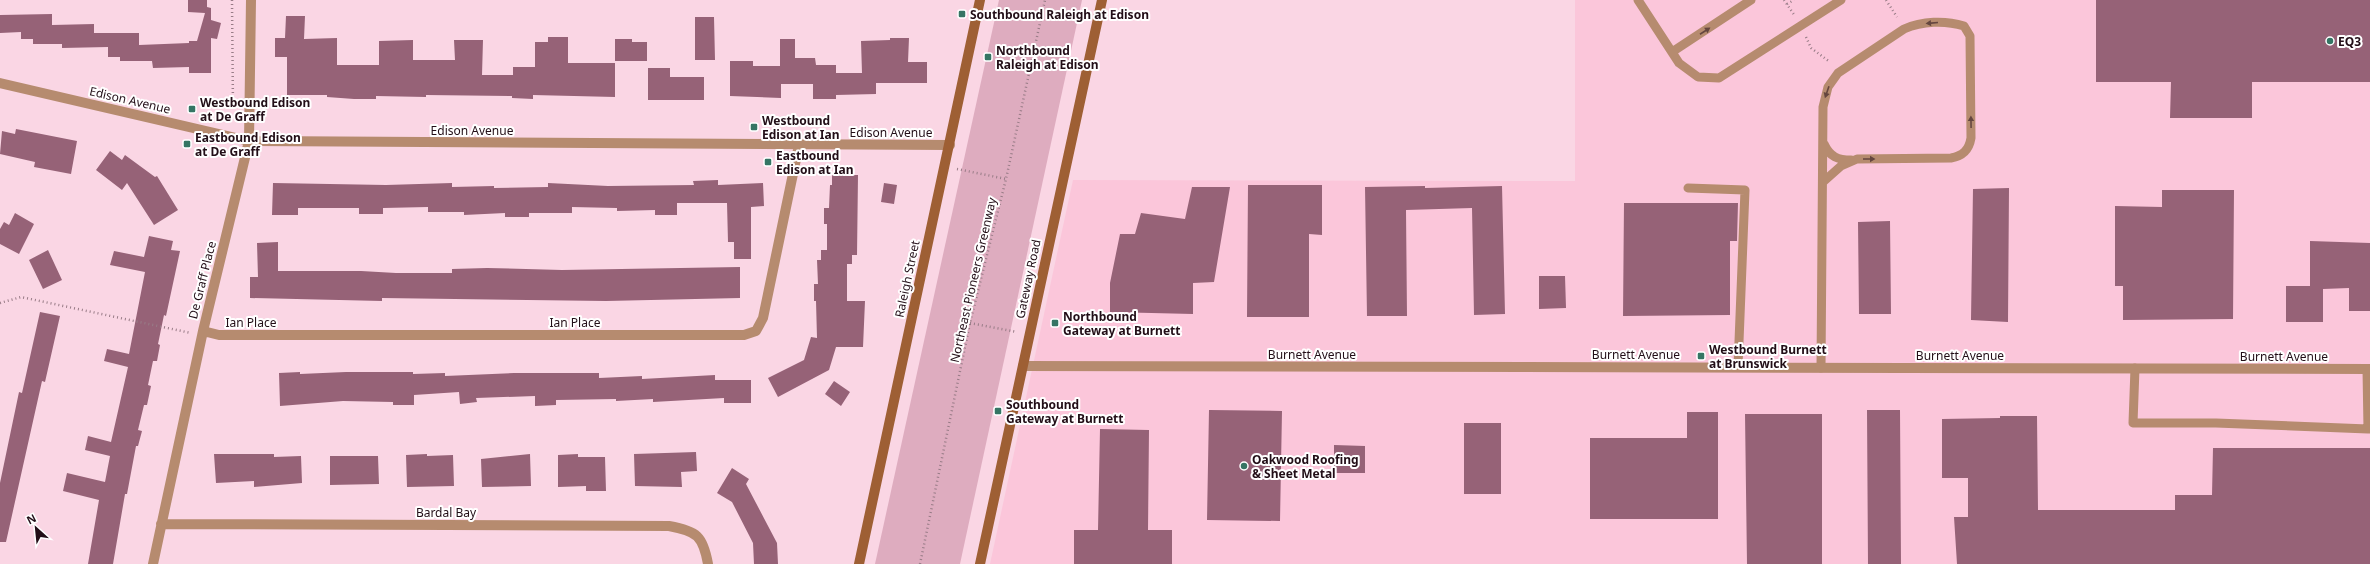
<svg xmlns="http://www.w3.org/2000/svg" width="2370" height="564" font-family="'Noto Sans',sans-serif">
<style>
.built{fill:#fbc6da}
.green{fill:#deacbf}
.building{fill:#966277}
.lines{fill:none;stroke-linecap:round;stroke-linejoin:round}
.path{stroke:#987c87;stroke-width:2.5;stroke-dasharray:1 3;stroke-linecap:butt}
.lane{stroke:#b68b6f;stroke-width:9}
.street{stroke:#b68b6f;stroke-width:10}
.secondary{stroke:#9e5f34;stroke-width:10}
.oneway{fill:#65463f}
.poi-dot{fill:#357564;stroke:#fff;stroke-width:1.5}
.labels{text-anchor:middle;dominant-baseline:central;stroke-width:4;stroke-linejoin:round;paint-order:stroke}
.poi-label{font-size:12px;font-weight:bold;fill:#220e17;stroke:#fff;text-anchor:start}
.street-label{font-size:12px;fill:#220e17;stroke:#fff}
</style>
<rect width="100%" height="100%" fill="#fad6e4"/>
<path class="built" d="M1575,0H2370V564H990L1073,180L1575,181Z"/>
<path class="green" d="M999,0H1082L960,564H875Z"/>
<path class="building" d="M188,0H207V7L211,8V20L221,23L217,39L211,38V73H189V67L153,68L152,61H120V57H108V47L62,48V44H33V39H21V32L0,33V15L52,14V25L94,24V33H139V45L189,43V41H197L205,13L188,12Z
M2096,0H2370V82H2252V118H2170L2171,82H2096Z
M286,16H305L304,39L337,38V65H379V41L413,40V60H455L454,40H483L482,75H513V67H535V42H548V37H568V63H615V97L533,95V99L512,98V96L426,95V97L376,96V99H354L327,97V95H287V57H275V38H285Z
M695,17H714L715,60H695Z
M890,38H909L908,62H927V83H876V94L836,95V99H813V84H781V98L730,96V61H753V66H780V39H795V58H815L816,65H836V73H862L861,41L890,40Z
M615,39H632V42H647V61H615Z
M648,68H670V77H704V100H648Z
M16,129L77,141L71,174L34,167L35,162L0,154L2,131L15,134Z
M110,151L122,160L125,155L155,177L157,176L178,210L154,225L127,183L122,190L96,170Z
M832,175H858L857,255H852V264H847V301H865L863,347H836L829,370L778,397L768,378L804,360L811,337L817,338L816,301H814V284H818L817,260H821V250H827V224H824V208H829L830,185H832Z
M718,180V185L763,183L764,206L751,207V259H734V242H728L727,203H677V215H655V210L617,211V208L572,207V213H529V217H505V213L464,215V212H428V207L383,208V214H359V208H298V215H272L273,183L386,185L452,183V187L494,186V188L548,187V183L608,186L694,185L693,181Z
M884,183L897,185L894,204L881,202Z
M1248,185H1322V235L1309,234V317H1247Z
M1425,186V188L1502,186L1505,314L1474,315L1472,208L1406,210L1407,316H1367L1365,187Z
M1192,187H1230L1214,282L1193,283V314L1110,312V283L1120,234H1135L1141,213L1185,219Z
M2009,188L2008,322L1971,320L1973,189Z
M2162,190H2234L2233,319L2123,320V286H2115V206L2162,207Z
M1624,203H1738L1737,241H1730V315L1623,316Z
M15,213L34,224L19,254L0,244V229L4,222L9,225Z
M1890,221L1891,314H1859L1858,222Z
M149,236L173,241L171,250L180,251L166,316L164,315L158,344L160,345L157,361H153L148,385L151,386L147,405H144L138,430L142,431L138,446H136L127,494H125L113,564H88L99,500L63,491L67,473L105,482L110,456L85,450L88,436L111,442L128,367L104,361L107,349L129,354L145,272L110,265L114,251L144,257Z
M2310,241L2370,243V311H2349V288L2323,289V322H2286V286H2310Z
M278,242V271H361L396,273H452V269L487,268L562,270L740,267V298L606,301L382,298V301L250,298V277H258L257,243Z
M48,250L62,280L43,289L29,260Z
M1539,276H1565L1566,308L1539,309Z
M40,312L60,316L45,382L42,381L6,542H0V483L19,392L22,393Z
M300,372V374L346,372H413V374L445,373V376L514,373H599V378L642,376V379L715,375V380H751V403H724V398L653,402V399L616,401V399L556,400V405L535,406V396L476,398L477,402L460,404L459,392L414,395V405H393V402L343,401L280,406L279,373Z
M834,381L850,392L841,406L825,394Z
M1209,410L1282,411L1280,521L1207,520Z
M1867,410H1900L1901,564H1868Z
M1687,412H1718V519H1590V438H1687Z
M1745,414H1822V564H1747Z
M2000,416H2037L2038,510H2175V495H2212L2213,448H2370V564H1957L1954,517H1968V478H1942V419L2000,418Z
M1464,423H1501V494H1464Z
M1100,429L1149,430L1148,530H1172V564H1074V530H1098Z
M1334,445L1365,446V473H1334Z
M696,452L697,471L681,472L682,487L635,486L634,454Z
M214,454H274V457L301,456L302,483L254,487V481L216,483Z
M427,454V456L453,455L454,486L407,487L406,455Z
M530,454L531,486L482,487L481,459Z
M578,454V457H605L606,491H586V486L558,487V455Z
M330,456H378L379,484L330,485Z
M732,468L749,479L746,484L777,543L778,564H754L753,543L732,502L717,493Z"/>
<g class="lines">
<path class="path" d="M232,0L233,109
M1784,0L1795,16
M1886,0L1897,17
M1787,4L1794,0
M1806,37L1811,48L1830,62
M957,169L1006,179
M0,303L21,297L191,333
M970,323L1017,332
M920,564L970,323L1006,179L1045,0"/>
<path class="lane" d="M1638,0L1679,63L1698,77L1719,78L1841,0
M1672,52L1751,0
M1824,144C1830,157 1838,160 1851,160
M1688,188L1745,190L1738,367
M1821,368L1823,107L1828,87L1838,73L1904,29C1922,21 1945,20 1964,26L1970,36L1971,138C1969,150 1963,156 1951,158L1857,159L1841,166L1823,182
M2135,368L2133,423H2216L2368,429
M2367,369L2368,429H2370"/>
<path class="street" d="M0,83L249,141L950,145
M203,331L219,335H744L756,331L763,318L799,145
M1023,366L2370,369
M161,524L669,526C697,531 703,536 708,564
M153,564L203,331L249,141L251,0"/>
<path class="secondary" d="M859,564L980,0
M980,564L1102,0"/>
</g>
<defs><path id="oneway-solid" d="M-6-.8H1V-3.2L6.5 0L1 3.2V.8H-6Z"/></defs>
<g class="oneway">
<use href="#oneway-solid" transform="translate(1932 23) rotate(175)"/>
<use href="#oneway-solid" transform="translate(1705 31) rotate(-33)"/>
<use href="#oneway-solid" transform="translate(1827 92) rotate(109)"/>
<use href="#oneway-solid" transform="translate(1971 122) rotate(-91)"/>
<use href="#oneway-solid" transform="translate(1869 159)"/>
</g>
<g class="poi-dot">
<rect x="958" y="10" width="8" height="8" rx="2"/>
<circle cx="2330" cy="41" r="4"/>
<rect x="984" y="53" width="8" height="8" rx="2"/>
<rect x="188" y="105" width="8" height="8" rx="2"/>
<rect x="750" y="123" width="8" height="8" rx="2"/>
<rect x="183" y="140" width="8" height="8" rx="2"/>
<rect x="764" y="158" width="8" height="8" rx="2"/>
<rect x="1051" y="319" width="8" height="8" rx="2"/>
<rect x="1697" y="352" width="8" height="8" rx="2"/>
<rect x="994" y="407" width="8" height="8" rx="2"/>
<circle cx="1244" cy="466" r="4"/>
</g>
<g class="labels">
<g class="poi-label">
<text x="970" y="14">Southbound Raleigh at Edison</text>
<text x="2338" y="41">EQ3</text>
<text x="996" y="50">Northbound<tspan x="996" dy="14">Raleigh at Edison</tspan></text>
<text x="200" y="102">Westbound Edison<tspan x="200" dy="14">at De Graff</tspan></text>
<text x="762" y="120">Westbound<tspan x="762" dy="14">Edison at Ian</tspan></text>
<text x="195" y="137">Eastbound Edison<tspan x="195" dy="14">at De Graff</tspan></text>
<text x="776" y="155">Eastbound<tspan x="776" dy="14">Edison at Ian</tspan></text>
<text x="1063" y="316">Northbound<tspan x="1063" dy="14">Gateway at Burnett</tspan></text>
<text x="1709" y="349">Westbound Burnett<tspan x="1709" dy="14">at Brunswick</tspan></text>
<text x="1006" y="404">Southbound<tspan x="1006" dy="14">Gateway at Burnett</tspan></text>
<text x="1252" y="459">Oakwood Roofing<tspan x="1252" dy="14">&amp; Sheet Metal</tspan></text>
</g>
<g class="street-label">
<text transform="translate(130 100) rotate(13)">Edison Avenue</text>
<text x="472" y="130">Edison Avenue</text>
<text x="891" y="132">Edison Avenue</text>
<text transform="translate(907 279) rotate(-78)">Raleigh Street</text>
<text transform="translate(1028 279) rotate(-78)">Gateway Road</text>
<text transform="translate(202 280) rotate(-76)">De Graff Place</text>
<text transform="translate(973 280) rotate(-77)">Northeast Pioneers Greenway</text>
<text x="251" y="322">Ian Place</text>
<text x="575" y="322">Ian Place</text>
<text x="1312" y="354">Burnett Avenue</text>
<text x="1636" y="354">Burnett Avenue</text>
<text x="1960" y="355">Burnett Avenue</text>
<text x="2284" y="356">Burnett Avenue</text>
<text x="446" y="512">Bardal Bay</text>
</g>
</g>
<g transform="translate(36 528) rotate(333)" stroke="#ffffff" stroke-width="3" paint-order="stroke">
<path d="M0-3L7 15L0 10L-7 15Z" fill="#220e17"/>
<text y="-6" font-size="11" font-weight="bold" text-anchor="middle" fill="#220e17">N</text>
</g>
</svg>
